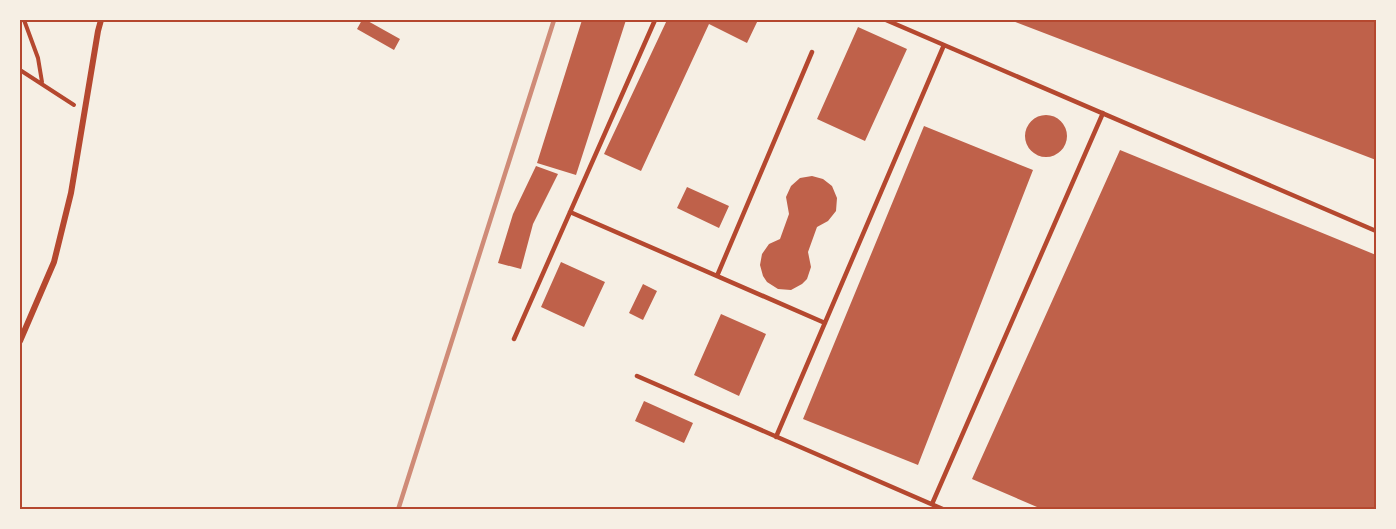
<svg xmlns="http://www.w3.org/2000/svg" width="1396" height="529" font-family="'Space Grotesk',sans-serif">
<style>
.building{fill:#bf614a}
.lines{fill:none;stroke-linecap:round;stroke-linejoin:round}
.path{stroke:#b5482f;stroke-width:4}
.service{stroke:#b5482f;stroke-width:4.5}
.minor{stroke:#b5482f;stroke-width:6}
.rail{stroke:#cf8b77;stroke-width:4.5}
.neatline{fill:none;stroke:#b5482f;stroke-width:2}
</style>
<rect width="100%" height="100%" fill="#f6efe4"/>
<path class="building" d="M362,20H366L400,39L394,50L357,29Z
M582,20H626L576,175L537,163Z
M667,20H758L747,43L709,24L641,171L604,154Z
M1010,20H1376V160Z
M858,27L907,49L865,141L817,119Z
M1025 136a21 21 0 1 1 42 0a21 21 0 1 1-42 0Z
M924,126L1033,170L918,465L803,419Z
M1120,150L1376,255V510H1044L972,479Z
M536,166L558,174L533,224L521,269L498,263L513,214Z
M812,176L823,179L832,186L837,198L836,211L828,221L817,227L808,252L811,267L807,279L802,284L791,290L778,289L767,282L763,276L760,265L762,254L769,244L780,239L789,214L786,197L791,186L800,178Z
M687,187L729,206L719,228L677,208Z
M561,262L605,282L584,327L541,307Z
M643,284L657,291L643,320L629,313Z
M721,314L766,334L739,396L694,375Z
M644,401L693,423L684,443L635,421Z"/>
<g class="lines">
<path class="path" d="M24,20L38,58L42,82
M20,70L74,105"/>
<path class="service" d="M886,20L1376,231
M570,212L825,323
M717,276L812,52
M514,339L655,20
M637,376L945,510
M776,437L944,45
M932,504L1103,113"/>
<path class="minor" d="M20,341L54,262L71,193L98,31L101,20"/>
<path class="rail" d="M398,510L554,20"/>
</g>
<rect width="1396" height="529" fill="none" stroke="#f6efe4" stroke-width="42"/>
<rect x="21" y="21" width="1354" height="487" class="neatline"/>
</svg>
